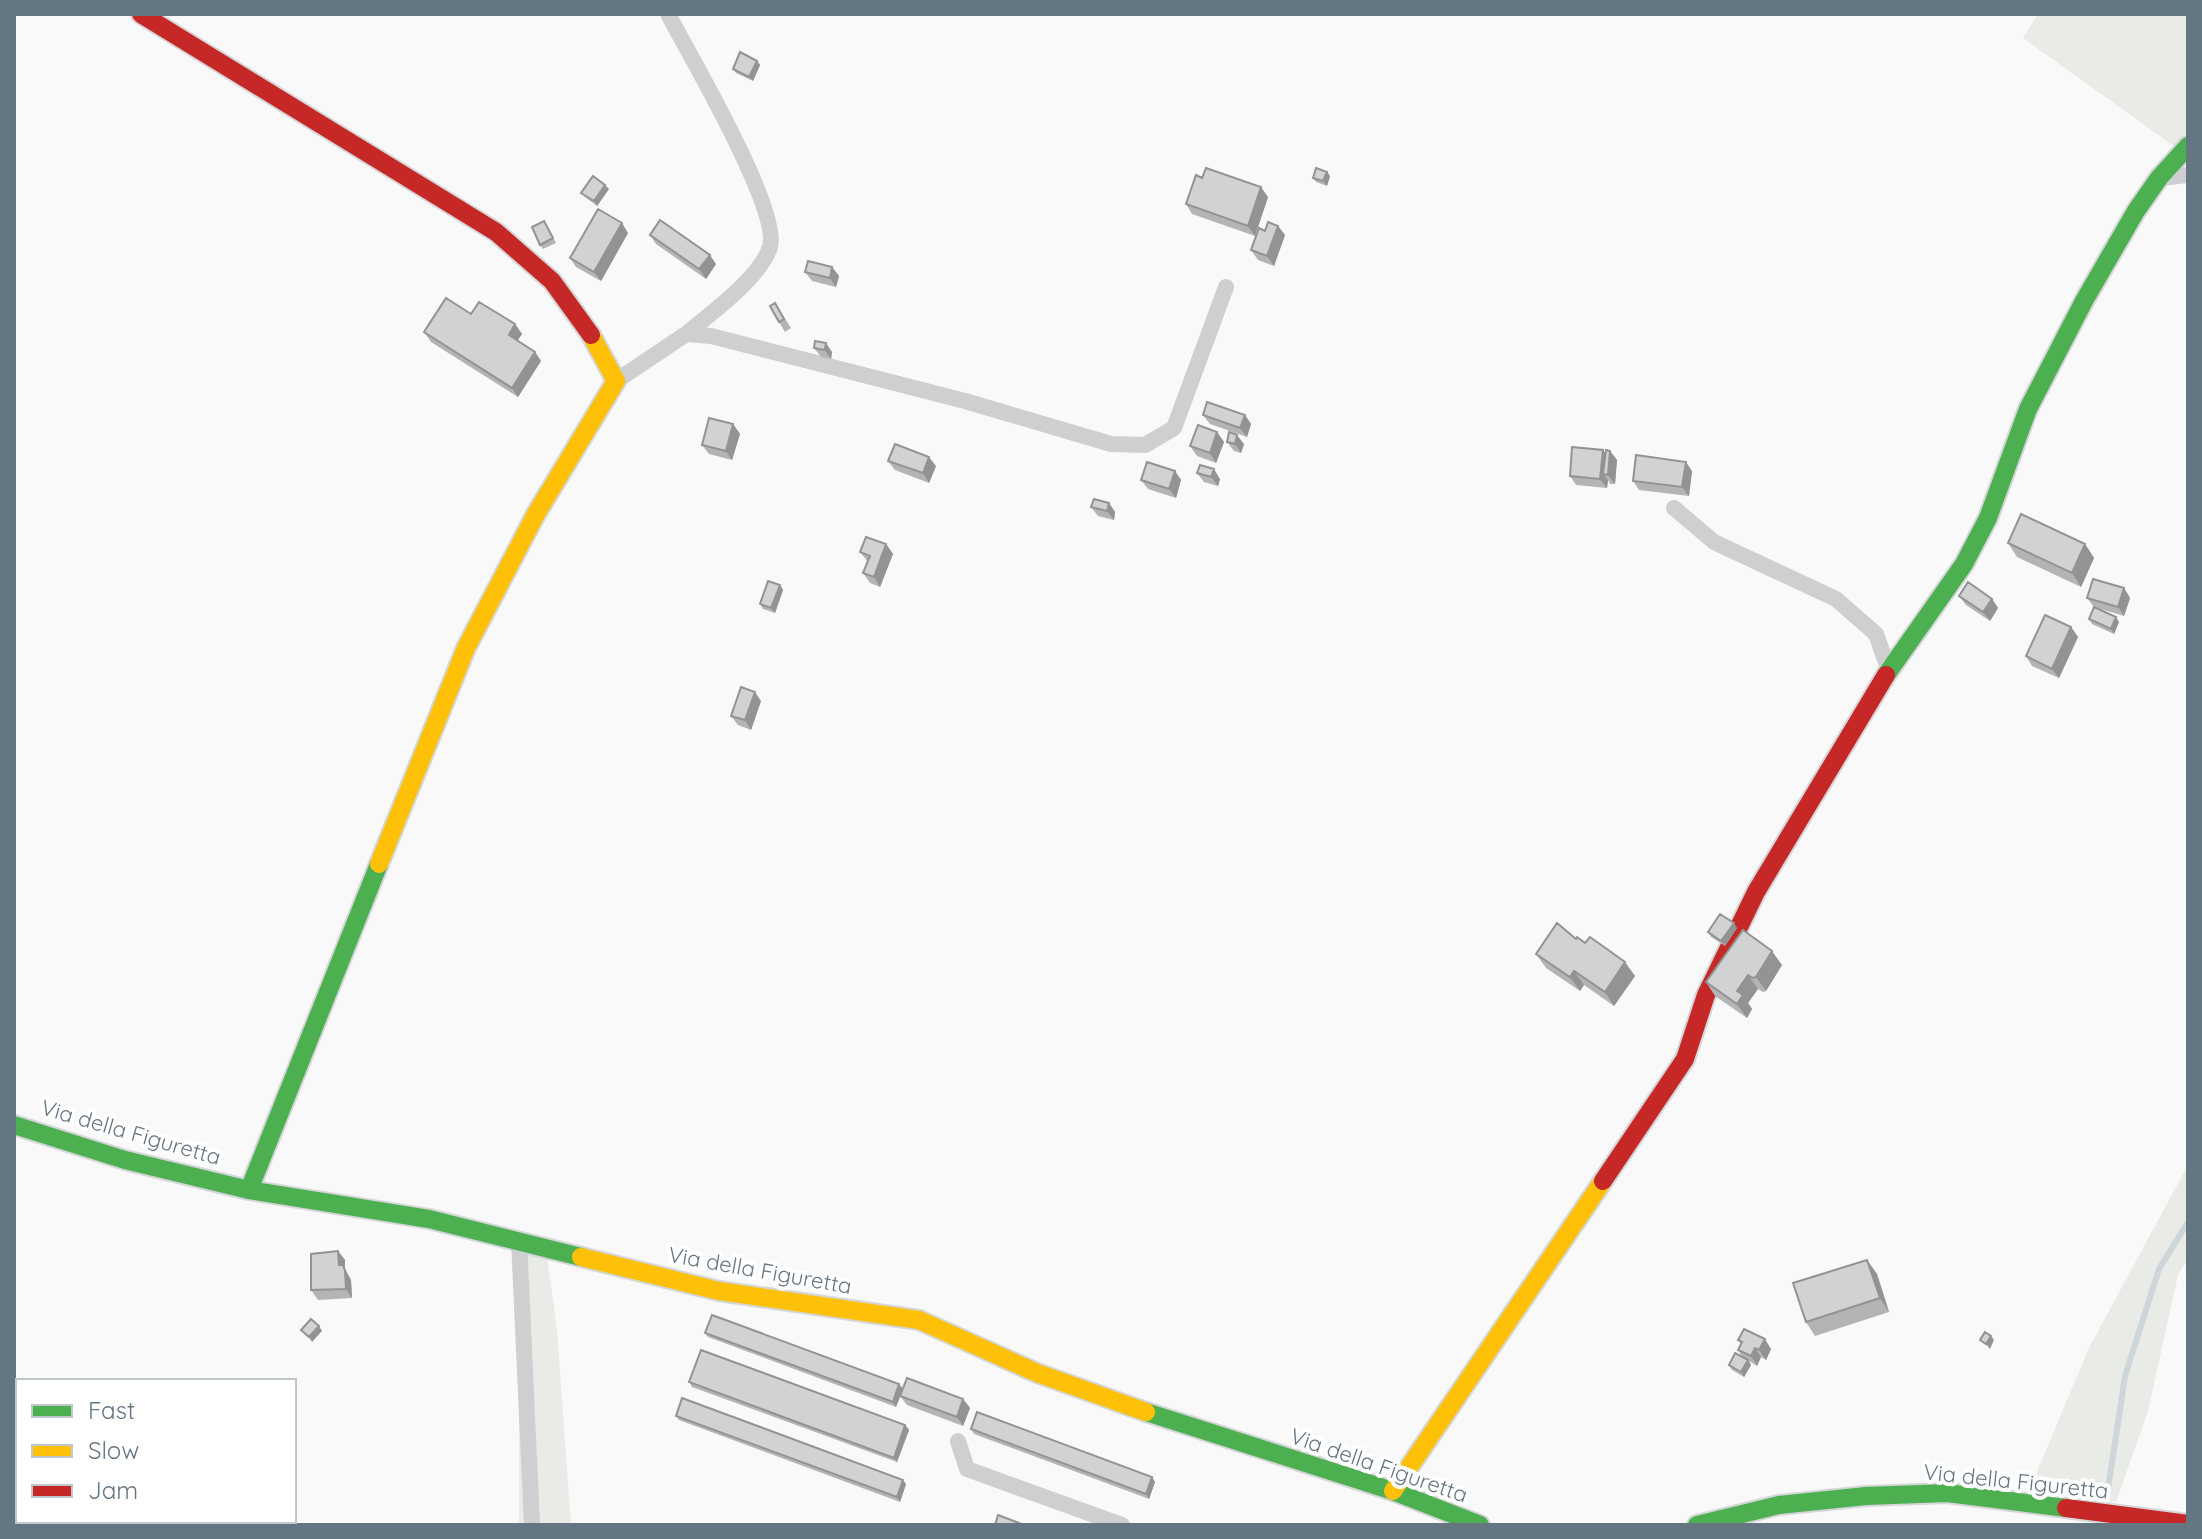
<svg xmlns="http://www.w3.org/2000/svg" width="2202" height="1539" font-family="Quicksand,sans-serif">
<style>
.green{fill:#e8ebe6}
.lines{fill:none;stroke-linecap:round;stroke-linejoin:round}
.stream{stroke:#ced6d9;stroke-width:6}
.fast-casing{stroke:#d5d6d7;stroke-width:22}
.slow-casing{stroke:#d5d6d7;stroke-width:22}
.jam-casing{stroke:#d5d6d7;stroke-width:22}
.street{stroke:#cecfd0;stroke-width:16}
.fast{stroke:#4caf50;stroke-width:18}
.slow{stroke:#ffc107;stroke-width:18}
.jam{stroke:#c62828;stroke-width:18}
.wall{fill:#b3b5b5}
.shaded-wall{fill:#929394}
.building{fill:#d0d2d3;stroke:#929394;stroke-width:2}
.labels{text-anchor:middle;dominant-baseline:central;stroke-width:8;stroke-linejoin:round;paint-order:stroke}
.street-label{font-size:22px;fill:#657683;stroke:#fff}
</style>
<rect width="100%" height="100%" fill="#f9f9f9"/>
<path class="green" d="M2038,14H2188V132L2175,147L2023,38Z
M2188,1165V1258L2178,1275L2148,1411L2116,1502L2030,1488L2089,1348Z
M519,1240L546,1249L557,1330L571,1525H519Z"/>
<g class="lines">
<path class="stream" d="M2107,1496L2125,1376L2159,1269L2188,1222"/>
<g class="fast-casing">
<path id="fast" d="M1886,675L1964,564L1988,518L2028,409L2084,301L2136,211L2159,178L2188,146
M14,1125L125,1160L249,1190L429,1219L581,1257
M249,1190L379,864
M1146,1412L1393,1491L1480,1525
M1697,1525L1779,1505L1866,1496L1947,1493L2066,1508"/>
</g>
<g class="slow-casing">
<path id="slow" d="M379,864L466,648L536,514L616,381L591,335
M581,1257L719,1291L919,1320L1037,1373L1146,1412
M1393,1491L1603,1181"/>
</g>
<g class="jam-casing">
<path id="jam" d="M141,14L496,232L552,281L591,335
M1603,1181L1685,1059L1706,995L1756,892L1886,675
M2066,1508L2188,1524"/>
</g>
<path class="street" d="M668,14C689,54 781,210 770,247C760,278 711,313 686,334
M2159,178L2188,175
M616,381L686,334L711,336L965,401L1111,444L1145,445L1174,428L1226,287
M1674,508L1714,542L1836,599L1876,634L1889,671
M519,1240L532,1525
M958,1441L967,1469L1122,1525"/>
<use href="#fast" class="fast"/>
<use href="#slow" class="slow"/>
<use href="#jam" class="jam"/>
</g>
<path class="wall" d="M757,61L760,65L753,81L736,73L733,69Z
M1327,172L1330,176L1327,186L1316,182L1313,178Z
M609,189L597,206L585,197L581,193Z
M1268,197L1255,236L1192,214L1186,204Z
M544,221L556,243L543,249L540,245Z
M1278,226L1285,235L1274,266L1258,260L1251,250L1265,231Z
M628,233L601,281L576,267L570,258Z
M650,235L716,264L706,279L656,244Z
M832,267L839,276L836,287L812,281L805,272Z
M775,303L791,328L785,332L779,322Z
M471,314L515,324L522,334L517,341L535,352L541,361L518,397L431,342L424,332Z
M815,341L832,352L831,359L821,357L814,348Z
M1203,415H1245L1251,424L1247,437L1210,424Z
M733,424L740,434L732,460L709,454L702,445Z
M1217,432L1224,442L1216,463L1197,456L1190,446Z
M1227,442L1244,444L1241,453L1234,451Z
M1610,451L1617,460L1615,484H1610L1608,480L1607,488L1576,485L1570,476Z
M888,461L936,466L929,483L895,470Z
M1175,471L1181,480L1176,498L1148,489L1141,480Z
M1692,471L1689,496L1639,490L1633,481Z
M1197,473L1220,479L1218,486L1204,482Z
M1109,503L1115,512L1114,520L1098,516L1091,507Z
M2008,543L2085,544L2094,558L2081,587L2017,557Z
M886,544L893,554L880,587L870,583L863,573L868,562L860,552Z
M780,585L783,590L775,613L763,609L760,604Z
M2124,588L2130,598L2124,616L2094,607L2087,598Z
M1959,596L1992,599L1998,608L1990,621L1966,605Z
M2089,619L2119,622L2114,634L2092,624Z
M2071,627L2078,637L2059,678L2032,666L2026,656Z
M761,701L751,730L738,725L731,716Z
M1737,928L1725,946L1711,937L1708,932Z
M1576,939L1635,976L1614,1006L1584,985L1580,991L1546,968L1536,954Z
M1782,965L1766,991L1763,992L1758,989L1748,1003L1752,1009L1747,1018L1715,996L1706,982Z
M338,1251L345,1260V1269L351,1280L352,1298L318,1300L311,1290Z
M1867,1260L1877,1274L1889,1312L1815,1336L1806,1322Z
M705,1333L899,1384L903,1389L896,1407L708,1337Z
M1738,1340L1771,1349L1766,1360L1761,1357L1757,1366L1749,1361L1751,1365L1744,1377L1732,1370L1729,1365L1743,1358L1738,1350L1741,1344Z
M689,1382L905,1425L909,1430L897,1462L692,1387Z
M900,1396L963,1399L970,1408L963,1426L907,1405Z
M676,1416L906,1484L900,1502L679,1420Z
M971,1429L1152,1477L1155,1482L1149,1499L974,1434Z"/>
<path class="shaded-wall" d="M757,61L760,65L753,81L749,77Z
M1327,172L1330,176L1327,186L1323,181Z
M605,185L609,189L597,206L594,201Z
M1261,187L1268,197L1255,236L1248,226Z
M622,223L628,233L601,281L594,272Z
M1278,226L1285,235L1274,266L1267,256Z
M710,255L716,264L706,279L699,269Z
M832,267L839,276L836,287L830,278Z
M515,324L522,334L515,344L509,335Z
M826,343L832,352L831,359L825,350Z
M535,352L541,361L518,397L512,388Z
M1245,415L1251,424L1247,437L1240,428Z
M733,424L740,434L732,460L726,451Z
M1217,432L1224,442L1216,463L1210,453Z
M1237,435L1244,444L1241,453L1235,444Z
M1603,450L1609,459L1603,474L1608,480L1607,488L1600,479Z
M1610,451L1617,460L1615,484L1608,475Z
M929,457L936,466L929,483L923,473Z
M1686,462L1692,471L1689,496L1682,487Z
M1214,469L1220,479L1218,486L1211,477Z
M1175,471L1181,480L1176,498L1169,489Z
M1109,503L1115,512L1114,520L1107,511Z
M886,544L893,554L880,587L874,577Z
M2085,544L2094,558L2081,587L2072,573Z
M780,585L783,590L775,613L771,608Z
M2124,588L2130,598L2124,616L2118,607Z
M1992,599L1998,608L1990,621L1983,612Z
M2116,617L2119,622L2114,634L2111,629Z
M2071,627L2078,637L2059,678L2052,669Z
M755,692L761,701L751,730L745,720Z
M1734,923L1737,928L1725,946L1721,941Z
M1772,951L1782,965L1766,991L1756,977Z
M1625,962L1635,976L1614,1006L1605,992Z
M1574,971L1584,985L1580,991L1570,977Z
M1748,975L1758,989L1748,1003L1752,1009L1747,1018L1737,1004V991Z
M338,1251L345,1260V1269L351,1280L352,1298L346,1289L339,1265Z
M1867,1260L1877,1274L1889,1312L1880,1298Z
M319,1326L322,1331L312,1342L309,1337Z
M1991,1336L1994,1340L1990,1349L1986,1344Z
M1765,1339L1771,1349L1766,1360L1759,1350Z
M1755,1348L1761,1357L1757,1366L1751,1356Z
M1748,1360L1751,1365L1744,1377L1741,1372Z
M899,1384L903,1389L896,1407L893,1402Z
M963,1399L970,1408L963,1426L957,1417Z
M905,1425L909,1430L897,1462L894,1458Z
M1152,1477L1155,1482L1149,1499L1146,1494Z
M903,1480L906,1484L900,1502L897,1497Z"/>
<path class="building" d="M740,52L757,61L749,77L733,69Z
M1206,168L1261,187L1248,226L1186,204L1196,175L1202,178Z
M1316,168L1327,172L1323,181L1313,178Z
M593,176L605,185L594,201L581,193Z
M598,209L622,223L594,272L570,258Z
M660,220L710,255L699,269L650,235Z
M544,221L553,238L540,245L532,227Z
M1268,222L1278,226L1267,256L1251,250L1259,228L1265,231Z
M808,261L832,267L830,278L805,272Z
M446,298L471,314L479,302L515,324L509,335L535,352L512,388L424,332Z
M775,303L784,319L779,322L770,306Z
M815,341L826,343L825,350L814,348Z
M1207,402L1245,415L1240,428L1203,415Z
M709,418L733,424L726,451L702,445Z
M1198,425L1217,432L1210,453L1190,446Z
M1229,432L1237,435L1235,444L1227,442Z
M895,444L929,457L923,473L888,461Z
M1572,447L1603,450L1600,479L1570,476Z
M1606,450L1610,451L1608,475L1603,474Z
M1636,455L1686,462L1682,487L1633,481Z
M1147,462L1175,471L1169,489L1141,480Z
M1200,465L1214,469L1211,477L1197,473Z
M1094,499L1109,503L1107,511L1091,507Z
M2021,514L2085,544L2072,573L2008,543Z
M866,537L886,544L874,577L863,573L870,556L860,552Z
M2093,579L2124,588L2118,607L2087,598Z
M768,581L780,585L771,608L760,604Z
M1968,582L1992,599L1983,612L1959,596Z
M2094,607L2116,617L2111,629L2089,619Z
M2045,615L2071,627L2052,669L2026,656Z
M741,687L755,692L745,720L731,716Z
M1720,914L1734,923L1721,941L1708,932Z
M1557,923L1576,939L1577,937L1585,943L1590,937L1625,962L1605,992L1574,971L1570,977L1536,954Z
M1743,930L1772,951L1756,977L1753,978L1748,975L1737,991L1743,995L1737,1004L1706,982Z
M338,1251L339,1265H343L345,1271L346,1289L311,1290V1254Z
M1867,1260L1880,1298L1806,1322L1793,1283Z
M712,1315L899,1384L893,1402L705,1333Z
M311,1319L319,1326L309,1337L301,1330Z
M1744,1329L1765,1339L1759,1350L1755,1348L1751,1356L1738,1350L1742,1342L1738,1340Z
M1985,1332L1991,1336L1986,1344L1980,1340Z
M701,1350L905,1425L894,1458L689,1382Z
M1735,1353L1748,1360L1741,1372L1729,1365Z
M907,1378L963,1399L957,1417L900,1396Z
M682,1398L903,1480L897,1497L676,1416Z
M977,1412L1152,1477L1146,1494L971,1429Z
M998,1515L1024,1525H995Z"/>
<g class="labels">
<g class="street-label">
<text transform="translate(131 1132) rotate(16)">Via della Figuretta</text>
<text transform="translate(760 1270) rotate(10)">Via della Figuretta</text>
<text transform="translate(1379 1465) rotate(19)">Via della Figuretta</text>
<text transform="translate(2016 1481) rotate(6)">Via della Figuretta</text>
</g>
</g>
<rect width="2202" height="1539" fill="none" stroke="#657683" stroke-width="32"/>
<rect x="16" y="1379" width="280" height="144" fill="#ffffff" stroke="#c1c8cd" stroke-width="2"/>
<rect x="32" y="1405" width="40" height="12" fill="#4caf50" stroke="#c1c8cd" stroke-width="2"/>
<text x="88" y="1419" font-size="24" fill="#657683">Fast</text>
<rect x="32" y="1445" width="40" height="12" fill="#ffc107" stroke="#c1c8cd" stroke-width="2"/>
<text x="88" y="1459" font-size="24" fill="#657683">Slow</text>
<rect x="32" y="1485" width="40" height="12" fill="#c62828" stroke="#c1c8cd" stroke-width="2"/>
<text x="88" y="1499" font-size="24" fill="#657683">Jam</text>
</svg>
